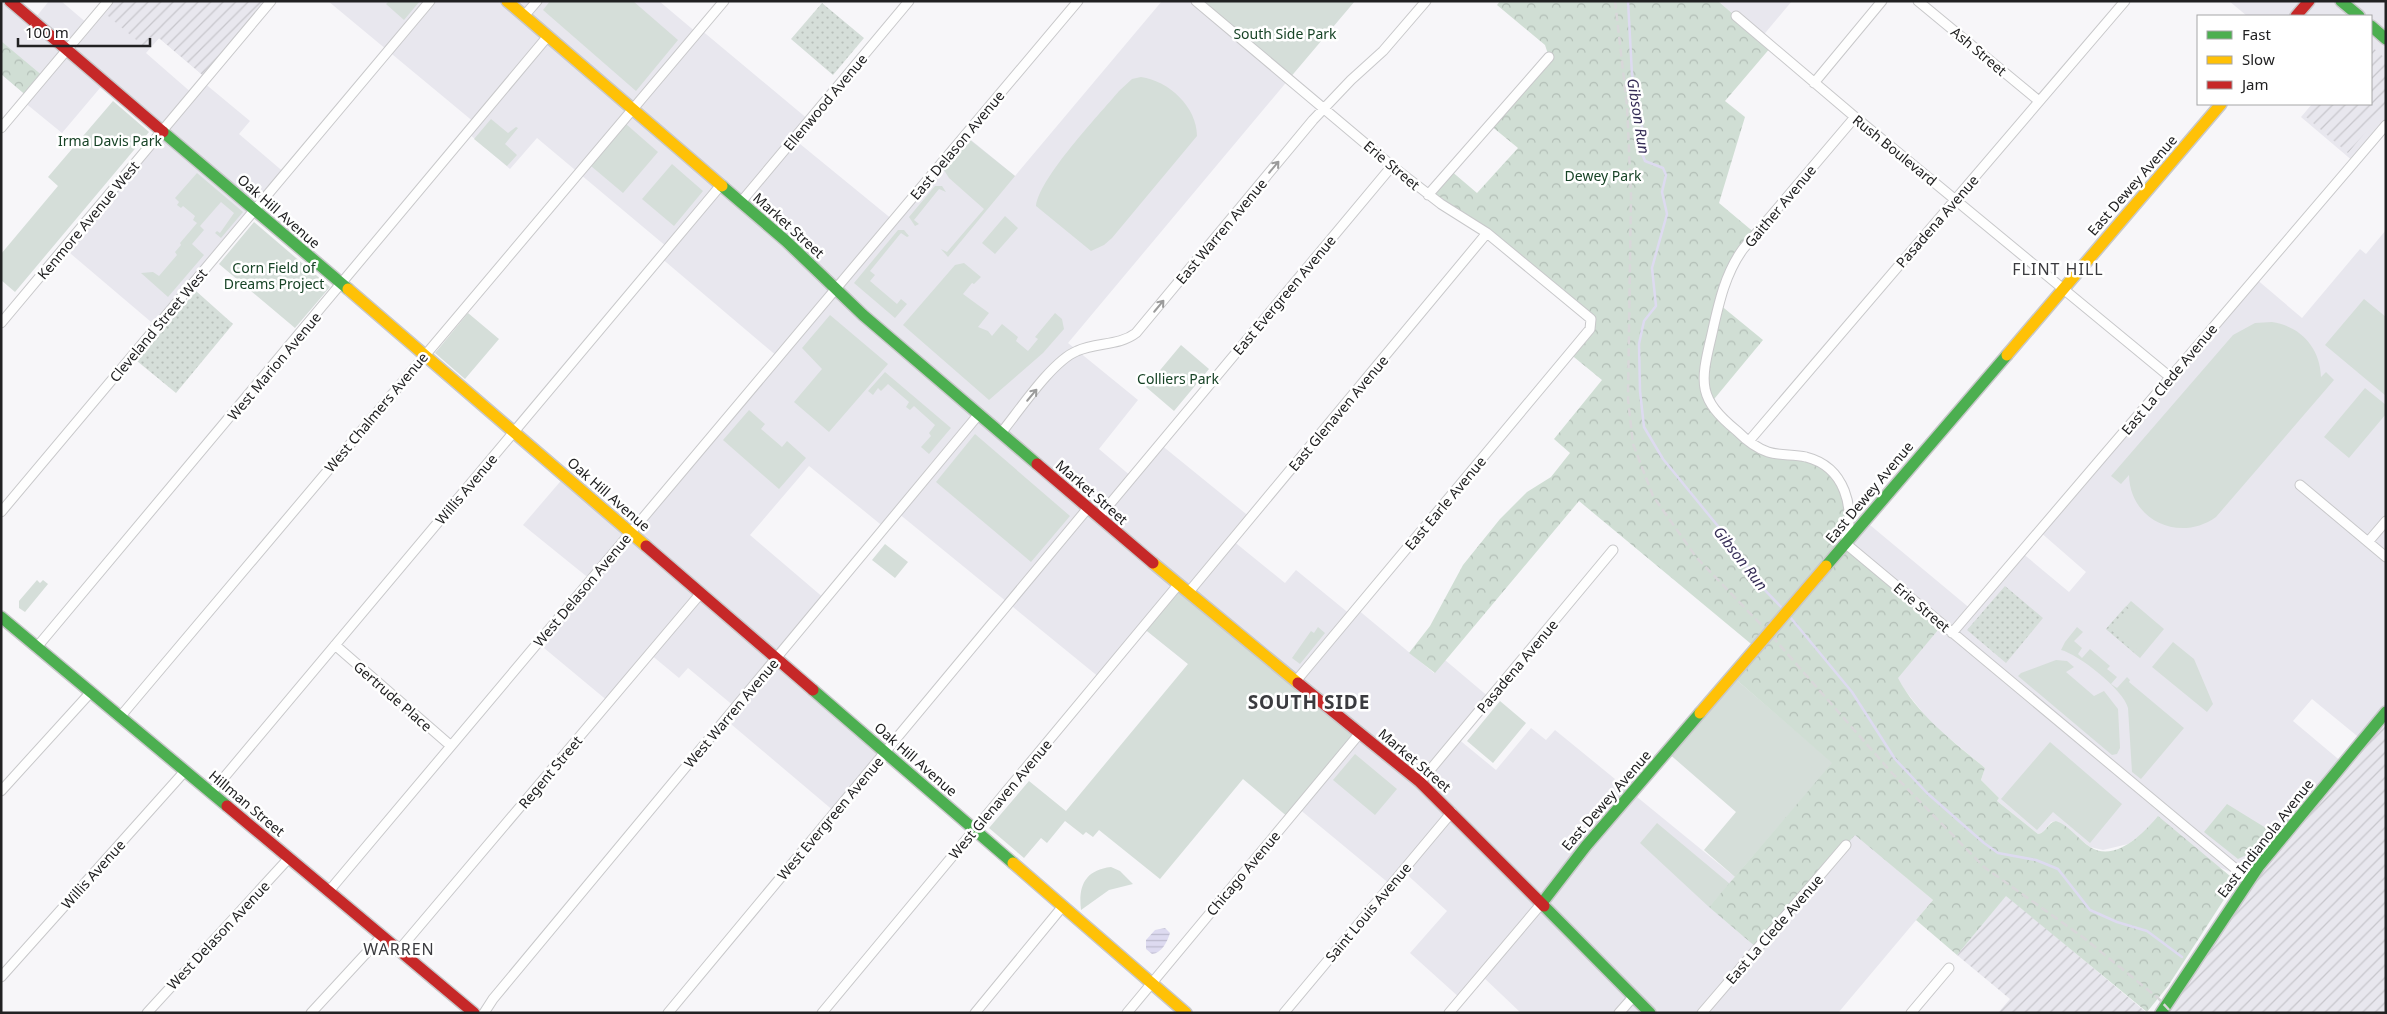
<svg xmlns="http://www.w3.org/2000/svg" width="2387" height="1014" font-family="'Noto Sans',sans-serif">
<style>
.built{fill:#e8e7ee}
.industrial{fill:url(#industrial-furrows)}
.green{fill:#d5ded9}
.forest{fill:url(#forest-crowns)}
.garden{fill:url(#garden-dots)}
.water{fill:url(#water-rules)}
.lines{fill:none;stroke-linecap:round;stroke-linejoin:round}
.stream{stroke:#dddaf0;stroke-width:2.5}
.street-casing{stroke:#c8c8ca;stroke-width:11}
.fast-casing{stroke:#c8c8ca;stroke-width:14}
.slow-casing{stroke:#c8c8ca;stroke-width:14}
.jam-casing{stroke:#c8c8ca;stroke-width:14}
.street{stroke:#fefefe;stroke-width:9}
.fast{stroke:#4caf50;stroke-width:11}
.slow{stroke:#ffc107;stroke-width:11}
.jam{stroke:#c62828;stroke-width:11}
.rail{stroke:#d8d7d9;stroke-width:2.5;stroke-dasharray:8 4;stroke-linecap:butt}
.slow-bridge-casing{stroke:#c8c8ca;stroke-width:14;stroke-linecap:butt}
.slow-bridge{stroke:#ffc107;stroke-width:11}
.oneway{stroke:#9b9b9b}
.labels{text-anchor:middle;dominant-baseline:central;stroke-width:5;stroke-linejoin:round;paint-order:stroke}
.park-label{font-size:14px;fill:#174326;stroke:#fff}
.street-label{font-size:14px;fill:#212122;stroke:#fff}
.water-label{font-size:15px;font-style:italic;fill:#372f58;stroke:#fff}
.quarter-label{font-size:16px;letter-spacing:1px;fill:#3b3b3f;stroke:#fff}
.district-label{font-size:19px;font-weight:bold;letter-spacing:1px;fill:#3b3b3f;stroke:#fff}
</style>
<defs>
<pattern id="industrial-furrows" width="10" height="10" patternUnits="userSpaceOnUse" patternTransform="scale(1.25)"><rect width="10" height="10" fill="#e8e7ee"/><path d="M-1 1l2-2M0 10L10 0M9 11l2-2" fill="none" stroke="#c7c6cc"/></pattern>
<pattern id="forest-crowns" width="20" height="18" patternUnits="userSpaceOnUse" patternTransform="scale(1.25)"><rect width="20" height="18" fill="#d0ded4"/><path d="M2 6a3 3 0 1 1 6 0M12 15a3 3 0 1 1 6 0" fill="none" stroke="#b2beb6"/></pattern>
<pattern id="garden-dots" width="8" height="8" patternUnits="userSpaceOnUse" patternTransform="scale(1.25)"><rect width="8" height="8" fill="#d5ded9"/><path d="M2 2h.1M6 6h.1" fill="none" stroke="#b7beba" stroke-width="1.8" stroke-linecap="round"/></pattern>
<pattern id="water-rules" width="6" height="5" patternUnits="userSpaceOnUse" patternTransform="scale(1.25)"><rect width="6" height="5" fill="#dddaf0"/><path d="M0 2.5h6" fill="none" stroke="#bdbbce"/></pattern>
</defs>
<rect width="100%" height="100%" fill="#f7f6f9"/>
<path class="built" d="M1,1H8L32,22L49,1H61L88,24L108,1H271L206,78L159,38L146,53L193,94L203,82L250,121L239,134L286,174L157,327L64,248L162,131L105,82L62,133L24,102L28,97L1,74Z
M328,1H659L697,33L700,29L809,120L794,139L893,220L965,135L1015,176L1162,1H1196L1289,79L1068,343L1138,400L1099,449L1132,477L1160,444L1251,518L1232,540L1285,583L1296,570L1351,615L1357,609L1434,673L1445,660L1490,698L1457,738L1496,770L1531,728L1546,740L1555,730L1735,877L1709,908L1846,845L1855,834L1933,900L1838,1013H1521L1481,975L1461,999L1410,953L1447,911L1403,871L1391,885L1298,808L1188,664L1142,627L1100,678L898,513L885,528L809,466L750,535L825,599L776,658L885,752L835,812L725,719L735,707L688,668L679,678L650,654L609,702L538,643L591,580L523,525L565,476L631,532L778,357L660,257L667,247L537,138L510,169L468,133L475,123Z
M1718,1H1792L1761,38Z
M2229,1H2386V125L2354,162L2301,117L2312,104H2371V16H2247Z
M2386,230V712L2362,740L2312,699L2293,721L2343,763L2249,880L2142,834L2128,844L2103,850L2090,847L2056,821L2051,822L2043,832L2038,834L1997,801L1999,798L1981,780L1985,768L1931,723L1904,689L1897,678L1942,625L1845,543L1864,520L1972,610L2021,552L2069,592L2086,572L2039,531L2255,278L2302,318L2360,249L2366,254Z"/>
<path class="industrial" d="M108,1H271L206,78L159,38L148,50L101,10Z
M2371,46L2386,59V108L2348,153L2306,117L2317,104H2371Z
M2386,712V1013H2161L2232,903Z
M2006,895L2147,1013H1998L2010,999L1957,955Z"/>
<path class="green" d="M389,1H420L404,20L386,4Z
M550,1H633L678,40L636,91L543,10Z
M1196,1H1355L1289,79Z
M1141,77C1169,81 1197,107 1197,136L1112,238L1104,245L1091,251L1036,206C1040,177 1098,116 1119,91L1132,79Z
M113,101L149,132L15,292L1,280V254L58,186L48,177Z
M491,119L508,133L516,127L518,128L505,144L517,155L507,166L474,139Z
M626,124L658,152L623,193L591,166Z
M969,139L1015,176L948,257L941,249L947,252L984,209L949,178L944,170Z
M672,164L703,191L674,226L642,199Z
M197,173L243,212L221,238L215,233L217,231L220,233L234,213L221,202L200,226L204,230L192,244L204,255L168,297L141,273L153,272L159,276L177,255L175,252L181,245L180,243L197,223L193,220L195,216L183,206L181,208L177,205L179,202L175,198Z
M935,186H942L946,192L939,189L914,220L919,224L915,226L909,217Z
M1005,216L1018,228L995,254L982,243Z
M254,222L330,287L295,328L219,264Z
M898,230H904L909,236L907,237L901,233L870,271L875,275L870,281L897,304L901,299L907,304L895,318L854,283Z
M964,263L981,277L974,284L972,283L963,294L989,313L978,327L988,331L992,336L1002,324L1018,337L1016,341L1028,351L1038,339L1035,337L1055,313L1062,319L1064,329L1043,353L989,400L903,325L955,265Z
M2364,299L2386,317V396L2325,345Z
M468,313L499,339L465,379L435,353Z
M830,315L888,364L829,432L794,402L822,369L802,348Z
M2272,322C2300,326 2320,347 2321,377L2326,372L2334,380L2216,517C2180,543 2130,521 2129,475L2121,484L2111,476L2233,335L2255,323Z
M1181,345L1209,369L1174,411L1146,387Z
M885,372L951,428L929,454L921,447L931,436L929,433L935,425L914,406L910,410L906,407L909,402L888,384L881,391L878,388L873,395L868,391Z
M2365,388L2386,405V414L2349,458L2324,437Z
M749,410L765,424L761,429L782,447L787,441L806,458L779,489L723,440Z
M975,434L1070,516L1031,562L936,482Z
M885,544L908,562L895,578L872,560Z
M37,580L40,583L43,580L48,584L25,612L19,608V601Z
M1178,585L1360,733L1289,818L1243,779L1160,879L1099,830L1093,837L1086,832L1083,835L1065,821L1047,843L1041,838L1024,858L989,828L1029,781L1066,811L1188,664L1142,627Z
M2131,601L2164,629L2140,658L2106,629Z
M1318,627L1325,633L1300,664L1292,658L1311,631L1314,633Z
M2077,627L2083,632L2074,641L2082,648L2078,654L2082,658L2090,649L2110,666L2107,669L2117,677L2111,684L2117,688L2127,677L2130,680L2129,682L2184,728L2141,779L2132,772L2128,708C2124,690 2078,654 2061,650L2065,642Z
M2173,642L2194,659L2213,704L2207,712L2152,667Z
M2056,660L2067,661L2074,667L2066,672L2094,696L2104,691L2118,709L2120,748L2117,754L2112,755L2018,676L2021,673Z
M1732,676L1833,763L1735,877L1704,850L1736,812L1667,752Z
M1500,701L1526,723L1493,763L1467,741Z
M2050,742L2122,804L2090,843L2053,812L2037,830L2001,799Z
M1355,754L1397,789L1375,815L1333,780Z
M1657,823L1730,884L1709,907L1640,843Z
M1111,867L1120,871L1133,884L1109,890L1081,910C1078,886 1085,870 1111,867Z"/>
<path class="forest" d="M1500,1H1718L1771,47L1725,101L1745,117L1719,203L1756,234L1743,249L1719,304L1763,340L1710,404L1758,448L1798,456L1832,472L1849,507L1845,543L1943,624L1898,678C1918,716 1953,741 1985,768L1981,780L1999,798L1997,801L2038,834C2046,833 2048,822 2056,821C2069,825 2079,840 2090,847C2115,863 2144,833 2158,816L2236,881L2168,986L2147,1012L2006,896L1957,955L1916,920L1933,900L1855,835L1757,948L1709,907L1832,763L1732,676L1756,648L1579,501L1435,673L1409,653L1430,626L1463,565L1500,519L1527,492L1551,477L1570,453L1554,439L1602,380L1569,353L1591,323L1487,233L1428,195L1450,170L1477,193L1518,148L1490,125L1549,57L1545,45L1497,5Z
M1,41L44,77L28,97L1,74Z
M2227,804L2274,833L2253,858L2244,856L2238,859L2204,832Z"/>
<path class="garden" d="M822,3L864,38L833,75L791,39Z
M196,291L233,324L176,393L137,361Z
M2005,586L2043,618L2006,663L1967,630Z
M2126,606L2132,611L2123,617L2118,626H2114L2113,632L2119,633L2138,650V656L2106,629Z"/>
<path class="water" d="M1165,928L1170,933C1167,942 1162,953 1152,954L1146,949V940L1155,930Z"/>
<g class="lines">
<path class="stream" d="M1628,1L1632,74L1642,127L1641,151L1645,161L1663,168L1666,175L1662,192L1667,214L1652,268L1656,306L1644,321L1639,344L1640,391L1644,427L1663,459L1726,536L1760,585L1783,609
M1790,617L1852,692L1895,759L1927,793L1984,843L1998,853L2036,860L2058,869L2090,910L2117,922L2147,931L2182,957"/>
<g class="street-casing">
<path id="street" d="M1196,1L1392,166L1441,204L1487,233L1591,319L1590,329L1296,681
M1918,1L2039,101
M524,16L537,1
M1736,16L1855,117L2170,377
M1814,83L1882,1
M1855,117L1743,249C1724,275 1718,307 1711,338C1700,384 1698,399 1737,431C1746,440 1756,448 1768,452C1780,456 1793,454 1806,457C1845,467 1856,508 1845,543L2249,880
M1,128L108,1
M1428,195L1549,57
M741,202L909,1
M1,323L271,1
M1001,433C1019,411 1052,361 1077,351C1097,342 1119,346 1136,333L1313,120L1351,80L1383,51L1426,1
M1749,441L2125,1
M2300,485L2386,557
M1,512L430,1
M1099,517L1392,166
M2368,542L2386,521
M1188,593L1487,233
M1952,633L2386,125
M335,645L451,746
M37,647L548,36
M120,717L724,1
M1420,782L1613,550
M1,791L91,692
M211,793L721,185
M329,891L1078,1
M399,950L701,593
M1,977L185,771
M147,1013L289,858
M311,1013L382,936
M484,1013L493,999L979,414
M668,1013L1088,508
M822,1013L1178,585
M975,1013L1063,906
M1127,1013L1360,733
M1284,1013L1452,812
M1449,1013L1542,903
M1619,1013L1634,996
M1702,1013L1846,845
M1911,1013L1949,968"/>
</g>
<g class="fast-casing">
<path id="fast" d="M2341,1L2359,16
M2371,26L2386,39
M163,132L348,289
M722,186L786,241L863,315L1037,464
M1826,566L2007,355
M1,617L227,806
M813,690L1013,863
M1542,903L1586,846L1700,713
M1544,906L1650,1013
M2161,1013L2259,866L2386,712"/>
</g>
<g class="slow-casing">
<path id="slow" d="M507,1L722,186
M348,289L646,546
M2007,355L2221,104
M1153,563L1298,683
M1700,713L1756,648
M1013,863L1186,1013"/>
</g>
<g class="jam-casing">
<path id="jam" d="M10,1L163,132
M2296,16L2309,1
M1037,464L1153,563
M646,546L813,690
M1298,683L1420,782L1544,906
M227,806L474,1013"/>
</g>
<use href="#street" class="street"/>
<use href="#fast" class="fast"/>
<use href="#slow" class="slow"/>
<use href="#jam" class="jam"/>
<path class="rail" d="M1615,1L1627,105L1631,195L1628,399L1633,444L1653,496L1696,557L1769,633L1892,773L1984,867L2084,938L2158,998L2172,1013"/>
<g class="slow-bridge-casing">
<path id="slow-bridge" d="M1756,648L1826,566"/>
</g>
<use href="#slow-bridge" class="slow-bridge"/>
</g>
<defs><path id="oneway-shaft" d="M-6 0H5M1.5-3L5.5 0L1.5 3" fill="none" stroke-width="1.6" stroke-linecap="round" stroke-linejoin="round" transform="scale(1.25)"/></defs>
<g class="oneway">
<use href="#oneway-shaft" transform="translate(1274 167) rotate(-50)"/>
<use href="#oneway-shaft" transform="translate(1159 306) rotate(-50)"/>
<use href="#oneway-shaft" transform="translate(1032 395) rotate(-50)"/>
</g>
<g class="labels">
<g class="park-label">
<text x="1285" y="33">South Side Park</text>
<text x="110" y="140">Irma Davis Park</text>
<text x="1603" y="175">Dewey Park</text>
<text x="274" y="267">Corn Field of<tspan x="274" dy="16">Dreams Project</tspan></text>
<text x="1178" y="378">Colliers Park</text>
</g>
<g class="street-label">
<text transform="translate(1979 51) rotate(40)">Ash Street</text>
<text transform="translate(825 102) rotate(-50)">Ellenwood Avenue</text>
<text transform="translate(957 145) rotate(-50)">East Delason Avenue</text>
<text transform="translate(1895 150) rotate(39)">Rush Boulevard</text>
<text transform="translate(1392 165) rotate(40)">Erie Street</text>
<text transform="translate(2132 185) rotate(-49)">East Dewey Avenue</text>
<text transform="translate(1780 206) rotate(-50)">Gaither Avenue</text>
<text transform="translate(279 211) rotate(41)">Oak Hill Avenue</text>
<text transform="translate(88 220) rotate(-50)">Kenmore Avenue West</text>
<text transform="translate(1937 221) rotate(-49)">Pasadena Avenue</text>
<text transform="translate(789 225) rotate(42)">Market Street</text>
<text transform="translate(1221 231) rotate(-50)">East Warren Avenue</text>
<text transform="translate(1284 295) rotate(-50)">East Evergreen Avenue</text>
<text transform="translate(158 325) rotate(-50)">Cleveland Street West</text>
<text transform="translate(274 366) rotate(-50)">West Marion Avenue</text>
<text transform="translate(2169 379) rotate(-50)">East La Clede Avenue</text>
<text transform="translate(376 412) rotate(-50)">West Chalmers Avenue</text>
<text transform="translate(1338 413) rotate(-50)">East Glenaven Avenue</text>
<text transform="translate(466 489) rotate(-50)">Willis Avenue</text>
<text transform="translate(1092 492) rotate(41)">Market Street</text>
<text transform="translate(1869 492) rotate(-50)">East Dewey Avenue</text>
<text transform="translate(609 494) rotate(41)">Oak Hill Avenue</text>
<text transform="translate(1445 503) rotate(-50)">East Earle Avenue</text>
<text transform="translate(582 590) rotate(-50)">West Delason Avenue</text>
<text transform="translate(1922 607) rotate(40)">Erie Street</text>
<text transform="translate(1517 666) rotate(-50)">Pasadena Avenue</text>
<text transform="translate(393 696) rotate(41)">Gertrude Place</text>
<text transform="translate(731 713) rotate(-50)">West Warren Avenue</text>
<text transform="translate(916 759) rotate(41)">Oak Hill Avenue</text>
<text transform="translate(1415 760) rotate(40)">Market Street</text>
<text transform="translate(550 772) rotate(-50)">Regent Street</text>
<text transform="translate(1000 799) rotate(-50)">West Glenaven Avenue</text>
<text transform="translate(1606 800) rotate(-49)">East Dewey Avenue</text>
<text transform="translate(247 803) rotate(40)">Hillman Street</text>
<text transform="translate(830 818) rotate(-50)">West Evergreen Avenue</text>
<text transform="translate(2265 838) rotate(-52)">East Indianola Avenue</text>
<text transform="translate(1243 873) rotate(-50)">Chicago Avenue</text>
<text transform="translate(93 874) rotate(-48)">Willis Avenue</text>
<text transform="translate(1368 912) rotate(-50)">Saint Louis Avenue</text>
<text transform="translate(1774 929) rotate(-49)">East La Clede Avenue</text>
<text transform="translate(218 935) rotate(-47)">West Delason Avenue</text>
</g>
<g class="water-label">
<text transform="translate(1639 116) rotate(81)">Gibson Run</text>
<text transform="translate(1741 558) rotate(52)">Gibson Run</text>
</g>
<g class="quarter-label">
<text x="2058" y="269">FLINT HILL</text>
<text x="399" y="949">WARREN</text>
</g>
<g class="district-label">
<text x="1309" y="702">SOUTH SIDE</text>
</g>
</g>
<rect width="2387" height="1014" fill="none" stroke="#212122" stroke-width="5"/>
<rect x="2197" y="15" width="175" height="90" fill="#ffffff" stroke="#a6a6a7"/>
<rect x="2207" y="31" width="25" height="8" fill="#4caf50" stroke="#a6a6a7"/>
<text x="2242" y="40" font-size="15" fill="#212122">Fast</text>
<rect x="2207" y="56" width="25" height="8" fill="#ffc107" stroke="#a6a6a7"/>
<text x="2242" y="65" font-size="15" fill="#212122">Slow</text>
<rect x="2207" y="81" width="25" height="8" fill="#c62828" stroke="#a6a6a7"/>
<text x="2242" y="90" font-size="15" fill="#212122">Jam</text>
<path d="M18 38v8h132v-8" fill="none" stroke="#212122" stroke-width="2.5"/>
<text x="25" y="38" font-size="15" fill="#212122" stroke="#ffffff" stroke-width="4" paint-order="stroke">100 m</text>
</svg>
